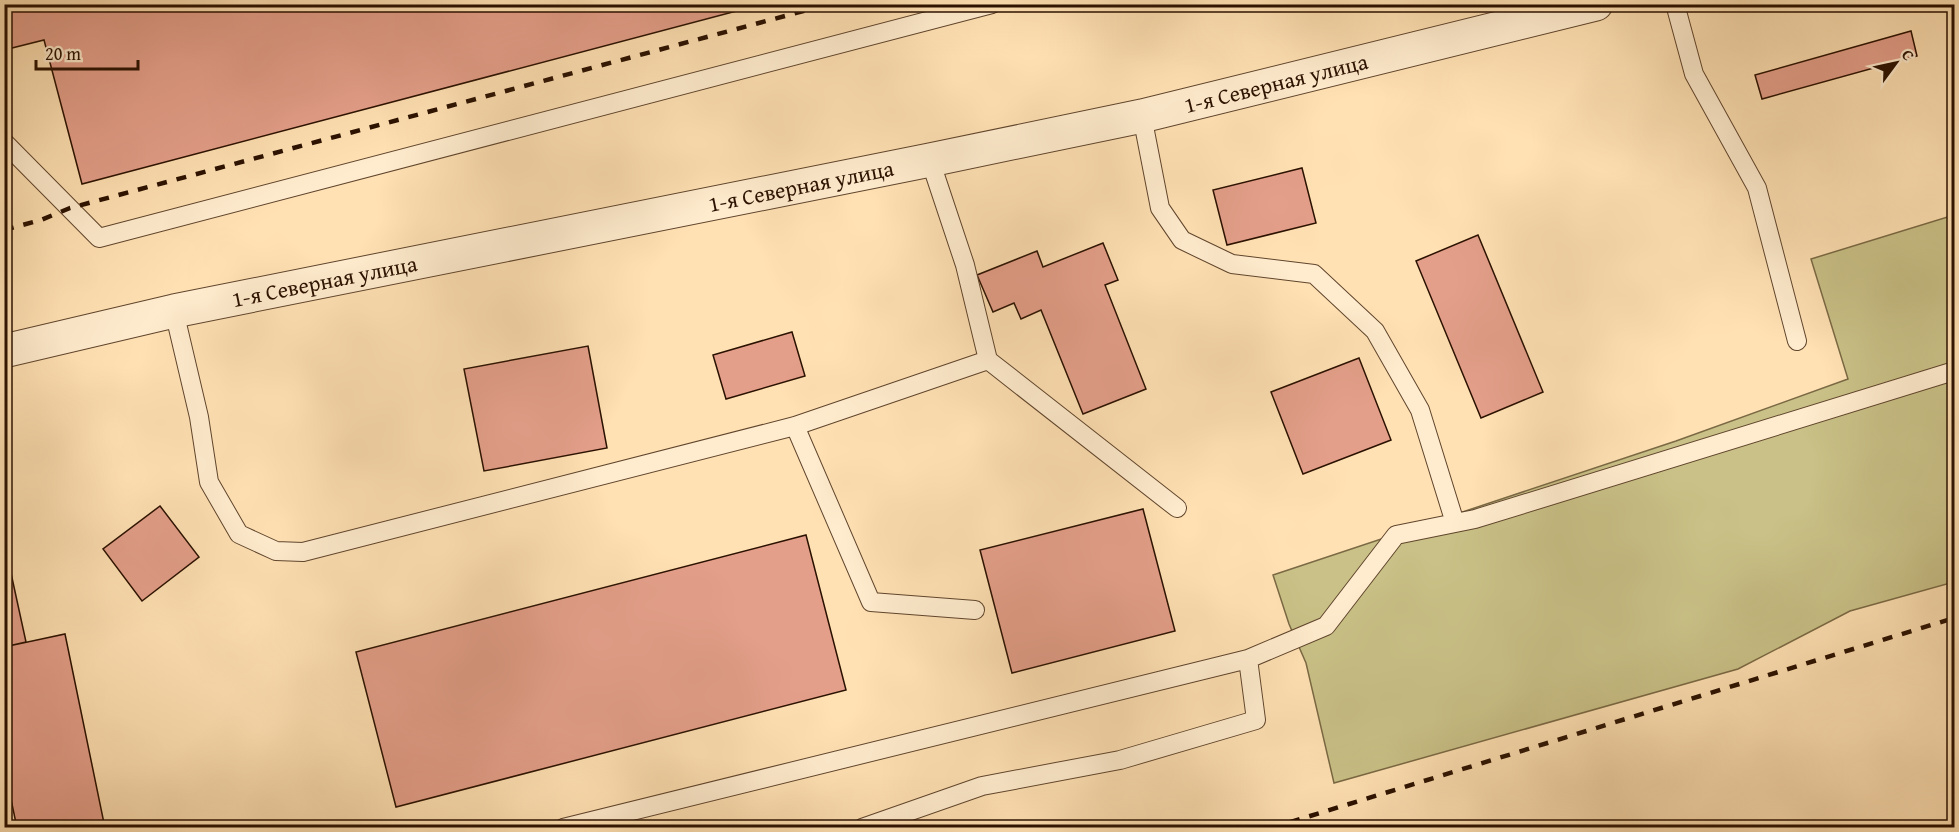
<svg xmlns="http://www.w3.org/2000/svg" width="1959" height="832" font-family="'Gentium Book Plus',serif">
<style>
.green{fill:#c9c187;stroke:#7a6944;stroke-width:1.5}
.building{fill:#e49f8a;stroke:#2b1100;stroke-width:1.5}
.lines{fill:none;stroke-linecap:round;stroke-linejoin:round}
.lane-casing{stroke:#60452d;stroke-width:20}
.street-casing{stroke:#60452d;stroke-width:35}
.lane{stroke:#ffecce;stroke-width:18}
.street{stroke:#ffecce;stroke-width:33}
.rail{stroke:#2b1100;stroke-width:4.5;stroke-dasharray:10 10;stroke-linecap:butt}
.labels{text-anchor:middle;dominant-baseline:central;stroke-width:5;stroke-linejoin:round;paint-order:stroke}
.street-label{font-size:22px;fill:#2b1100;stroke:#ffecce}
</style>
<rect width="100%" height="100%" fill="#ffe1b3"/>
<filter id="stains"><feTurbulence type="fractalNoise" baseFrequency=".00333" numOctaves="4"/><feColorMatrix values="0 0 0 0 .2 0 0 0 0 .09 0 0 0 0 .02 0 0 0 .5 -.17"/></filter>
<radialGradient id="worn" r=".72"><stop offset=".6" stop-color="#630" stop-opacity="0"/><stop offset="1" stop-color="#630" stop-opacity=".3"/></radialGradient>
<path class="green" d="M1954,215V400L1952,401L1954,411V582L1850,611L1738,669L1334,783L1306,663L1289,624L1273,575L1676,441L1848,379L1811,259Z"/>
<path class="building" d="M4,4H763L82,184L44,40L4,50Z
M1911,31L1917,56L1762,99L1755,75Z
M1302,168L1316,223L1227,245L1213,190Z
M1478,235L1543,392L1481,418L1416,261Z
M1103,243L1118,280L1105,285L1146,389L1083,414L1041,310L1021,319L1014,303L993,312L977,275L1037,251L1043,267Z
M792,332L805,376L726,399L713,355Z
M588,346L607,448L484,471L464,369Z
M1359,358L1391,440L1303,474L1271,392Z
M160,506L199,557L142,601L103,549Z
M1143,509L1175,631L1012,673L980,550Z
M806,535L846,690L396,807L356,652Z
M4,541L26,642L4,647Z
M65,634L105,828H17L4,766V647Z"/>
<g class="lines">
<g class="lane-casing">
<path id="lane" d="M1675,4L1694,74L1757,188L1797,341
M1142,116L1160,208L1182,240L1232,264L1314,274L1375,331L1420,410L1455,523
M4,142L99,238L992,4
M174,311L199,417L209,482L239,534L276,551L303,552L795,426L988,360L965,265L930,160
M988,360L1177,508
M795,426L871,602L975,610
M563,828L1248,659
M862,828L982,786L1120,760L1256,720L1248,659L1326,626L1396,535L1475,519L1954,371"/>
</g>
<g class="street-casing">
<g id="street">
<path id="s1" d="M4,351L174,311L930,160L1142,116L1596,4"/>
</g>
</g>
<use href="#lane" class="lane"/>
<use href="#street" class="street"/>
<path class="rail" d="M4,230L41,220L70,208L811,9
M1271,828L1954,618"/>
</g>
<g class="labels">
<g class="street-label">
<text stroke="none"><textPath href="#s1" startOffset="1300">1-я Северная улица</textPath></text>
<text stroke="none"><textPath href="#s1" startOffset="814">1-я Северная улица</textPath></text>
<text stroke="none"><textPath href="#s1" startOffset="328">1-я Северная улица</textPath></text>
</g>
</g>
<rect width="1959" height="832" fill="none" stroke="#ffe1b3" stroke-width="24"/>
<rect x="6" y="6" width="1947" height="820" fill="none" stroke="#2b1100" stroke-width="3"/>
<rect x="12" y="12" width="1935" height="808" fill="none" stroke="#2b1100" stroke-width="1.5"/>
<g transform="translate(1896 63) rotate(57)" stroke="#ffecce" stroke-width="4.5" paint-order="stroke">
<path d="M0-4.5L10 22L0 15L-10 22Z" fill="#2b1100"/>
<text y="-9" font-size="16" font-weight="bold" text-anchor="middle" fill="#2b1100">С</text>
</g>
<path d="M36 60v9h102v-9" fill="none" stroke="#2b1100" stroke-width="3"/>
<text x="45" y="60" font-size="18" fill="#2b1100" stroke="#ffecce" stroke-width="4.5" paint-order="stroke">20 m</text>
<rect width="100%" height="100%" filter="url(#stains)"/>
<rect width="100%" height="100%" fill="url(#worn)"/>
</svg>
